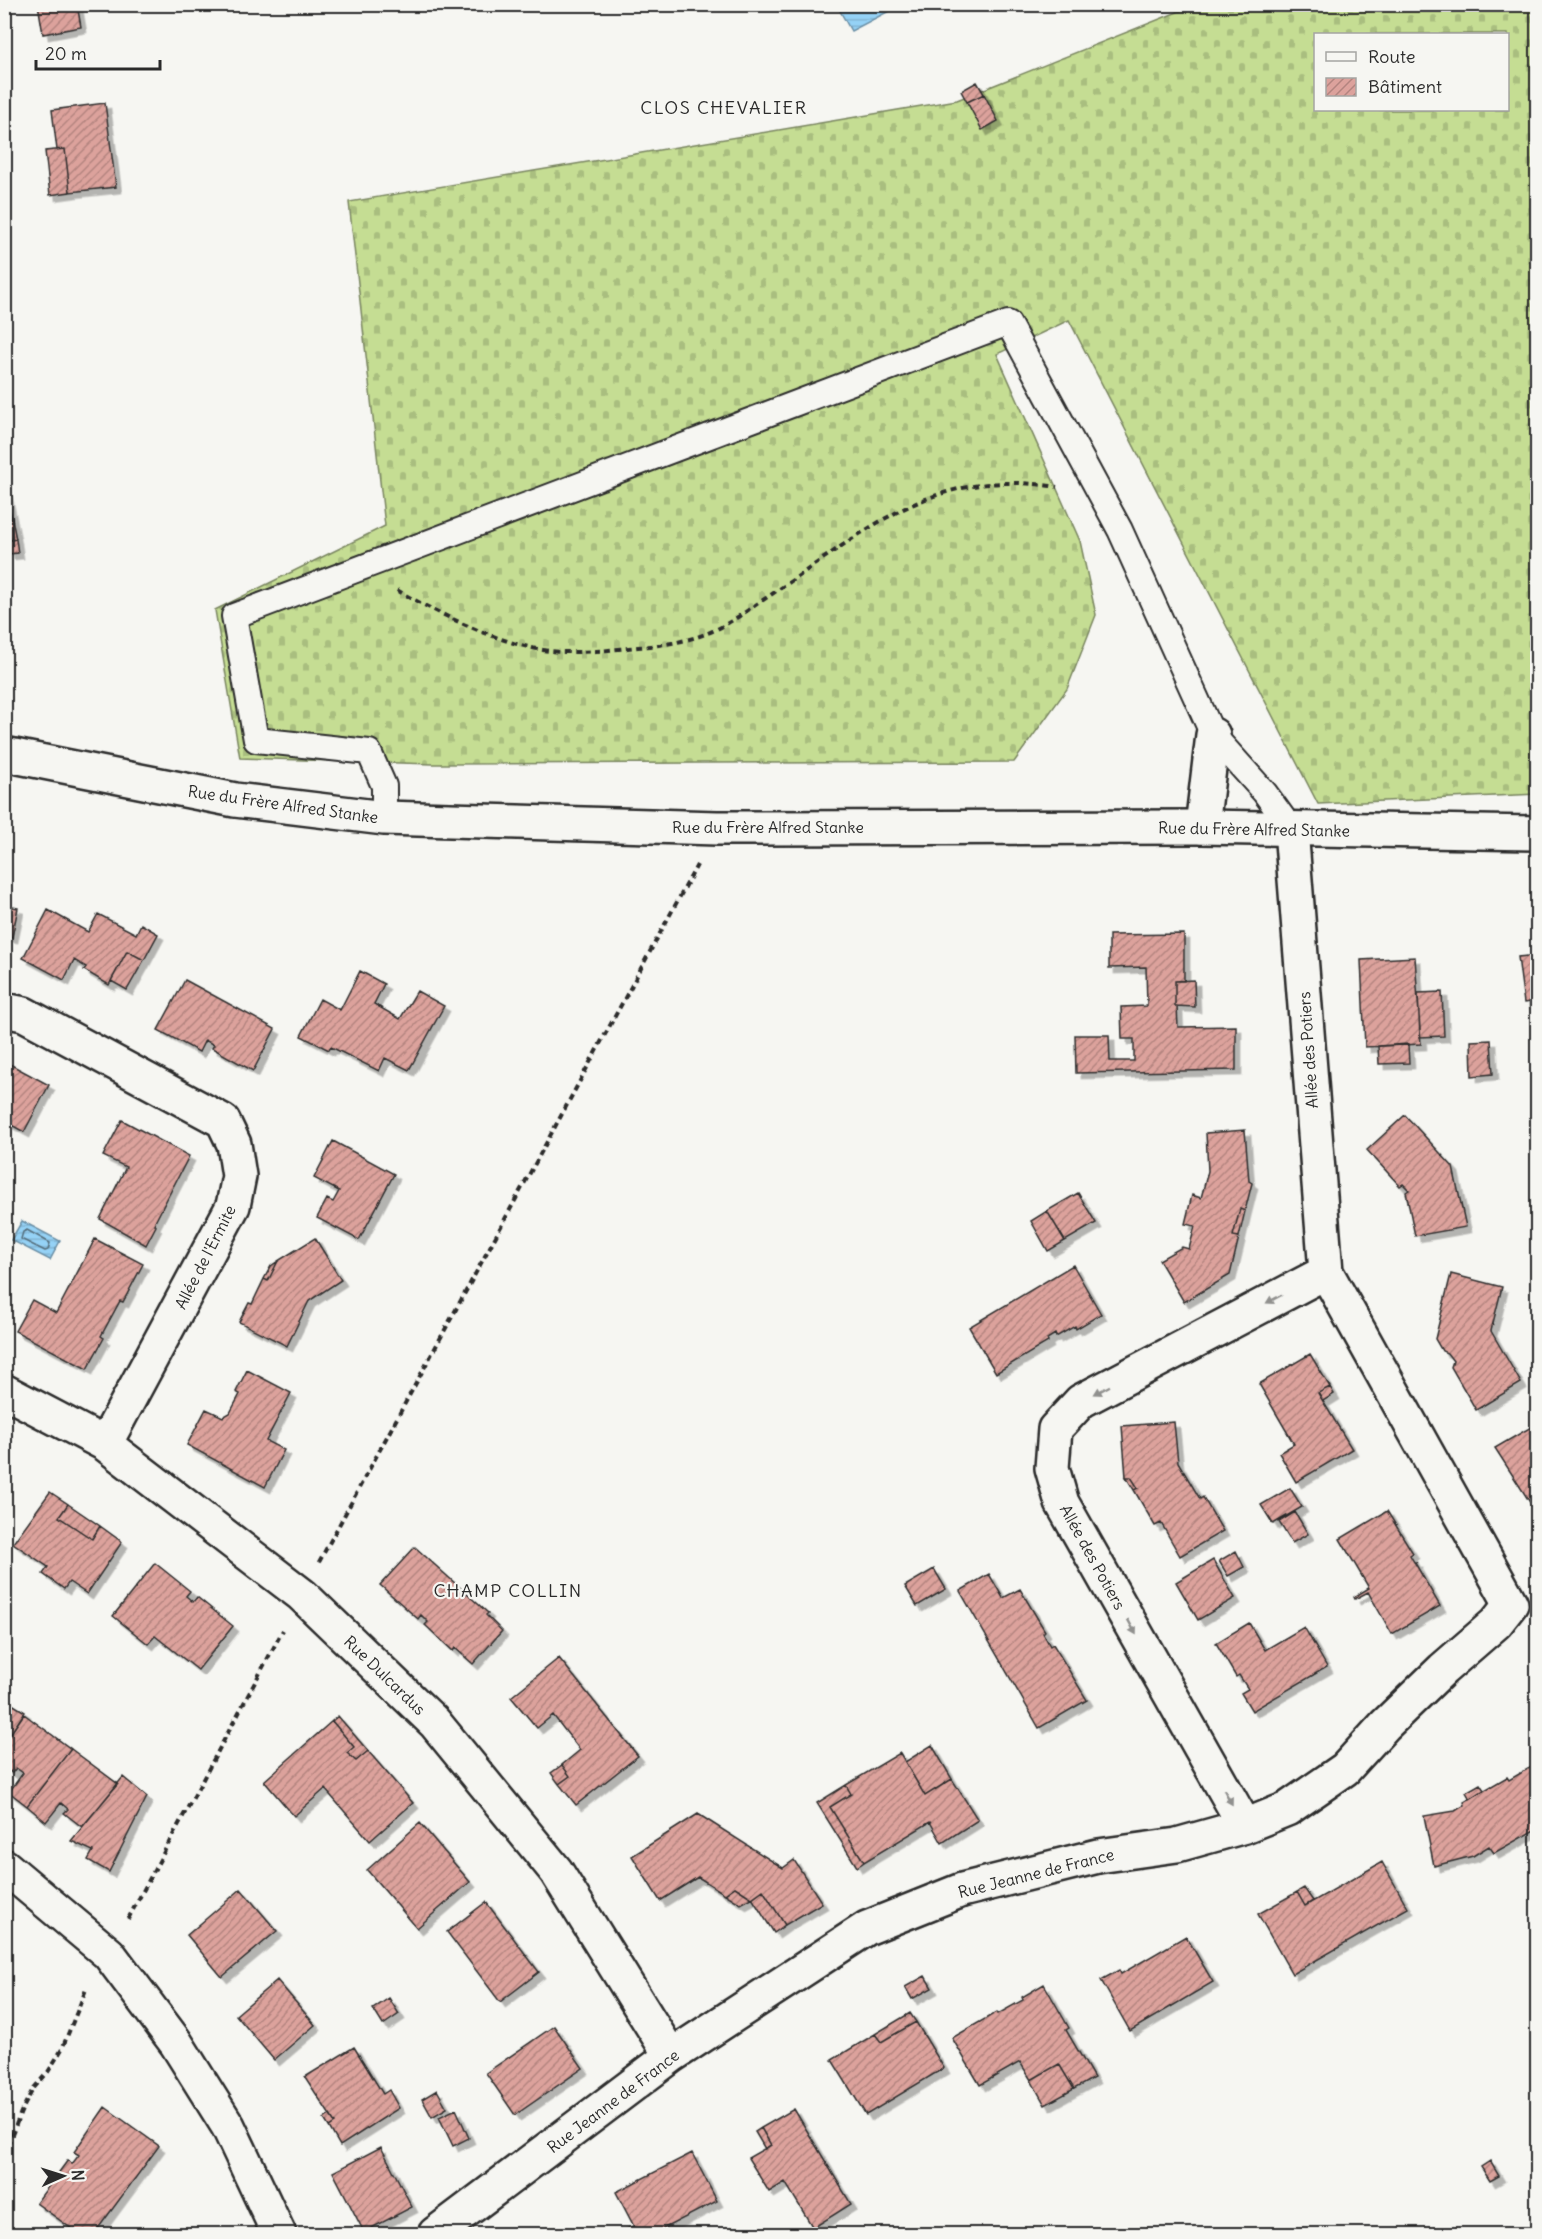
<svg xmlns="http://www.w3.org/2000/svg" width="1542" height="2239" font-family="Delius,sans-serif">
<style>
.cemetery{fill:url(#cemetery-stones);stroke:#78845f;stroke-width:1.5;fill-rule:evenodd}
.water{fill:url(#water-rules);stroke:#6b8fa5;stroke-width:1.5}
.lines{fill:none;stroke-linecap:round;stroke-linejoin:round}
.shore{stroke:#556e7c;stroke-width:1.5}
.building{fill:url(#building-hatch);stroke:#2b2b2b;stroke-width:1.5;filter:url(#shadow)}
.service-casing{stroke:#2b2b2b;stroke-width:28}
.minor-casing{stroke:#2b2b2b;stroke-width:38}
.tertiary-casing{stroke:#2b2b2b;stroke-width:38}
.path{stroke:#2b2b2b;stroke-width:4;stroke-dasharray:6 4.5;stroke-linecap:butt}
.service{stroke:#f6f6f2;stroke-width:24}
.minor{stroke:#f6f6f2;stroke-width:33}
.tertiary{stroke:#f6f6f2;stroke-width:33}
.oneway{fill:#90908e}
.labels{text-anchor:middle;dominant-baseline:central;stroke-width:4.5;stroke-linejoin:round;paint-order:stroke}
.street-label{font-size:16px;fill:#2b2b2b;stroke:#f6f6f2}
.neighbourhood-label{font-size:18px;letter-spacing:1.5px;fill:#2b2b2b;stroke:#f6f6f2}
</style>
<defs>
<pattern id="cemetery-stones" width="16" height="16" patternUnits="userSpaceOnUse" patternTransform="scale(1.5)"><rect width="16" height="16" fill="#c5dd93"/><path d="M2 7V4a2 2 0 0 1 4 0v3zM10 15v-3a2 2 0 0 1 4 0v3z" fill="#a9be7f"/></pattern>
<pattern id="water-rules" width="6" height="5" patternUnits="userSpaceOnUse" patternTransform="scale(1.5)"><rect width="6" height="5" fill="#95d2f6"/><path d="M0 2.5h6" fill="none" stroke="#81b4d3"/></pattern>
<pattern id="building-hatch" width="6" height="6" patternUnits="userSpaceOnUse" patternTransform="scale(1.5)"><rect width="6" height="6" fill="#dca29c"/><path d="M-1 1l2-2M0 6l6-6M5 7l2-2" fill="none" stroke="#b3847f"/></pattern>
<filter id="shadow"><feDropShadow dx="5.5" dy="5.5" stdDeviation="0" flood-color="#0004"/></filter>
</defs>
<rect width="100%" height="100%" fill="#f6f6f2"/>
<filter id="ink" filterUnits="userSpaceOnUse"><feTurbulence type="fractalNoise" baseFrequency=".0167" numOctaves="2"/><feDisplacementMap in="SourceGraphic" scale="12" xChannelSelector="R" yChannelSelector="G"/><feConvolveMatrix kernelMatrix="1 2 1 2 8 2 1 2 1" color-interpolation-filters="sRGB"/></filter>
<g filter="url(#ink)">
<path class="cemetery" d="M1195,5H1537V794L1318,804L1069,320L997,354L1080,541L1096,615L1067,689L1014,762L433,764L240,758L215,610L385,526L349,202L957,100ZM1316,34H1508V110H1316Z"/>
<path class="water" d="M848,5H893L895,8L851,31L839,9Z
M22,1221L60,1241L50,1260L11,1240Z"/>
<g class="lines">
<path class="shore" d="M27,1230L50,1243L48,1250L45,1251L21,1239L23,1232Z"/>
</g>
<path class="building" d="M38,4H77L81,27L43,34Z
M977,82L984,94L967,102L961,91Z
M984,94L998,121L982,130L967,102Z
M105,103L116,187L70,192L65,149L57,150L52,110Z
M65,149L70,192L50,195L45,151Z
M4,479L16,539L4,541Z
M16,539L18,553L9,554L7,541Z
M4,905L18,908L12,937L4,935Z
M48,910L88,932L98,914L136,934L141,924L158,934L144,960L127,951L109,985L84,970L86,967L74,960L64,980L23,958Z
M1184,934V981H1175V1006H1177L1178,1027L1236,1026V1070L1076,1073L1075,1035H1109L1110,1061H1134V1039H1122L1121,1007L1147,1006L1146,967L1109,968V935Z
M127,951L144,960L127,990L111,981Z
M1538,955V1001L1524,1003L1518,957Z
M1415,957L1421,1044L1365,1047L1361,960Z
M360,971L384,984L374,1004L400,1019L417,991L444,1006L409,1070L385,1058L379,1071L331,1047L329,1050L301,1036L320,999L340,1010Z
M185,980L275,1029L253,1071L212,1048L214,1045L205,1040L199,1052L158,1030Z
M1194,980L1195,1007L1175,1006V981Z
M1442,992L1444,1036L1420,1037L1418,993Z
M1491,1040L1493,1074L1472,1076L1471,1041Z
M1408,1044L1409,1063L1379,1064L1378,1046Z
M4,1061L49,1085L24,1132L4,1121Z
M1405,1115L1453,1167L1466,1227L1415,1236L1406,1192L1409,1190L1403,1184L1400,1186L1367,1150Z
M122,1120L189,1156L154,1224L156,1226L146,1245L100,1219L126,1167L103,1156Z
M1245,1130L1249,1181L1252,1183L1245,1211L1240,1209L1233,1236L1239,1237L1230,1275L1184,1302L1159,1260L1182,1247L1189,1249L1195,1226L1185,1224L1192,1195L1201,1198L1208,1171L1206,1133Z
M333,1141L394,1174L359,1240L317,1218L327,1199L333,1202L339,1191L314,1178Z
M1078,1193L1096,1223L1065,1241L1047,1211Z
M1240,1209L1245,1211L1239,1237L1233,1236Z
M1047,1211L1065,1241L1048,1251L1031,1221Z
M315,1238L341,1280L309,1301L287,1346L239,1322L249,1303L252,1304L264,1279L268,1281L278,1261Z
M95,1239L143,1264L123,1302L120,1301L101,1336L104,1338L87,1369L15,1331L32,1300L56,1313Z
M278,1261L268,1281L264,1279L271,1266Z
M1073,1265L1101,1314L1076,1329L1075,1326L1056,1337L1055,1334L1047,1339L1048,1342L996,1373L969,1327Z
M1451,1274L1502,1287L1491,1331L1521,1383L1476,1410L1451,1367L1453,1361L1447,1353L1442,1351L1435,1339Z
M1310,1354L1330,1387L1318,1393L1352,1449L1296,1482L1279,1453L1294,1444L1259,1384Z
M247,1370L291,1393L266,1441L284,1450L265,1487L187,1445L206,1409L223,1417L230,1413L240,1394L236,1392Z
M1330,1387L1334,1394L1323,1401L1318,1393Z
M1174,1422L1178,1462L1200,1499L1203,1497L1223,1531L1180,1556L1161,1523L1155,1526L1134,1490L1138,1488L1131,1477H1126L1122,1426Z
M1538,1423V1507H1533L1495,1448Z
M1126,1477H1131L1138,1488L1134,1490Z
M1290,1488L1302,1507L1273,1524L1261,1505Z
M50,1492L68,1504L59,1517L92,1539L100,1526L122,1542L87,1594L69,1582L64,1589L43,1574L48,1567L13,1543Z
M68,1504L100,1526L92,1539L59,1517Z
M1387,1511L1413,1553L1410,1555L1414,1562H1417L1415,1563L1440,1606L1392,1634L1368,1592L1355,1599L1354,1597L1369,1588L1340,1539Z
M1295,1512L1308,1534L1292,1543L1279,1522Z
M415,1547L488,1613L486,1615L502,1631L473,1664L455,1648L453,1651L425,1625L428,1622L421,1615L418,1619L380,1585Z
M1236,1551L1244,1567L1228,1576L1219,1561Z
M1213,1560L1235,1598L1198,1620L1176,1582Z
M155,1563L190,1591L186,1596L193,1602L197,1597L233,1626L198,1670L155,1636L148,1644L113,1616Z
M934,1569L946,1589L917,1606L905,1586Z
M989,1574L1003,1598L1020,1589L1045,1631L1043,1633L1050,1646L1053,1644L1087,1700L1039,1728L960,1591Z
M1249,1623L1265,1650L1304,1627L1327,1667L1252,1711L1241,1693L1248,1689L1239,1675L1236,1677L1216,1643Z
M559,1658L638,1756L576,1805L559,1784L570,1776L562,1765L580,1750L553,1715L537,1728L511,1697Z
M4,1699L25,1712L4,1743Z
M24,1714L71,1749L27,1806L9,1792L23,1773L16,1768L12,1773L4,1767V1743Z
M338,1716L368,1751L356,1761L347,1753L354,1747L332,1721Z
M332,1721L354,1747L347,1753L356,1761L368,1751L413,1803L370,1841L325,1789L294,1816L264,1781Z
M932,1745L952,1779L925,1796L905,1762Z
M71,1749L118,1784L82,1827L64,1813L68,1809L61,1803L46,1822L27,1806Z
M900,1753L925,1796L952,1779L978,1820L942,1843L930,1822L864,1862L830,1807L851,1794L846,1785Z
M1538,1763V1817L1533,1820L1538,1828L1494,1853L1489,1846L1473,1856L1434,1866L1424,1816L1455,1811L1465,1805L1464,1802L1507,1777L1509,1780Z
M562,1765L570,1776L559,1784L551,1773Z
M123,1777L147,1797L109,1872L88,1860L93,1851L71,1841Z
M1480,1784L1484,1790L1470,1799L1466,1792Z
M846,1785L851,1794L830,1807L864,1862L857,1867L817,1803Z
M698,1814L783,1868L794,1860L822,1903L785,1925L763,1890L752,1898L735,1887L725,1894L698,1877L660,1901L632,1856Z
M420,1823L470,1882L417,1928L367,1870Z
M1382,1862L1408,1908L1292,1974L1258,1914L1297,1892L1305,1906Z
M735,1887L752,1898L741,1904L725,1894Z
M1304,1888L1313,1901L1305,1906L1297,1892Z
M241,1889L277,1931L222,1977L187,1935Z
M763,1890L785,1925L774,1933L752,1898Z
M486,1902L539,1972L500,2002L447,1932Z
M1186,1936L1213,1982L1130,2031L1101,1980L1119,1970L1121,1974Z
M925,1976L932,1988L912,1999L905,1987Z
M277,1980L315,2025L274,2060L236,2015Z
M1044,1984L1069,2028L1066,2030L1094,2078L1074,2089L1059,2064L1031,2080L1020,2062L980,2085L952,2038L997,2012L998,2014L1023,2000L1022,1997Z
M389,1998L399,2014L383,2025L373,2009Z
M910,2013L916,2022L881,2042L875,2034Z
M916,2022L944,2068L866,2115L832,2060L875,2034L881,2042Z
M554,2026L583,2068L515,2115L486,2073Z
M354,2047L383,2094L389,2090L399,2108L340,2146L329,2127L335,2123L305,2077Z
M1059,2064L1074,2089L1045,2105L1031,2080Z
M437,2090L447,2108L432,2117L422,2099Z
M105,2107L159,2146L94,2234H79L36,2203L68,2160L72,2164L79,2155L74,2152Z
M456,2109L469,2138L453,2146L439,2117Z
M794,2109L851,2204L813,2228L785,2182L769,2192L748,2158L771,2145L761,2128Z
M330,2115L335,2123L329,2127L324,2119Z
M761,2128L771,2145L765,2149L755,2132Z
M381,2147L412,2207L364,2232L333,2172Z
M692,2153L717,2201L653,2234H638L616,2192Z
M1490,2161L1499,2176L1490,2181L1481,2167Z
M633,2226L638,2234H616Z"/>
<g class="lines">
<g class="service-casing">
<path id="service" d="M384,818V786L369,752L256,740L234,616L1008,323L1120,530L1213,735L1265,793L1291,829"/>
</g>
<g class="minor-casing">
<path id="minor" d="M1202,827L1213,735
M4,1010L24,1014L223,1121L234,1144L239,1176L233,1206L105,1444
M4,1391L105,1444L302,1595L435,1723L556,1871L671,2056
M1245,1826L1062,1503L1052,1468L1055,1429L1081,1401L1326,1272
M4,1866L109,1954L176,2043L228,2126L279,2234
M435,2234L671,2056L867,1928L962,1890L1098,1856L1177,1845L1245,1826L1287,1809L1345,1769L1385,1725L1443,1669L1496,1623L1511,1604L1326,1272L1291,829"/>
</g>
<g class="tertiary-casing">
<path id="tertiary" d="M4,754L235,800L384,818L717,828L1202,827L1538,833"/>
</g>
<path class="path" d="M397,590C436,613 499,643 543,650C574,655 607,650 638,647C665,645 692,641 717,629C733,621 748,610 763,600C861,536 929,465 1057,487
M319,1562L697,865
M128,1919L283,1630
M4,2155L21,2112L33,2089L48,2072L62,2049L87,1987"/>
<use href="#service" class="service"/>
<use href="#minor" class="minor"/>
<use href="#tertiary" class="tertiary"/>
</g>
<defs><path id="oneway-solid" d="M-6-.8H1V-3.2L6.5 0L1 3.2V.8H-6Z" transform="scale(1.5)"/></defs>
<g class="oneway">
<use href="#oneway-solid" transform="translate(1274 1299) rotate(152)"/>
<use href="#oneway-solid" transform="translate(1102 1390) rotate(152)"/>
<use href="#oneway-solid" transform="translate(1132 1627) rotate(61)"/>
<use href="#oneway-solid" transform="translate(1228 1797) rotate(61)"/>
</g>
</g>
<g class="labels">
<g class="street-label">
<text transform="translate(283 804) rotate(8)">Rue du Frère Alfred Stanke</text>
<text x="768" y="827">Rue du Frère Alfred Stanke</text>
<text transform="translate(1254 829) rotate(1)">Rue du Frère Alfred Stanke</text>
<text transform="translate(1308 1050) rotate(-94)">Allée des Potiers</text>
<text transform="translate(205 1257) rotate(-63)">Allée de l'Ermite</text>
<text transform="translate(1093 1557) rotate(61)">Allée des Potiers</text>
<text transform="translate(385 1675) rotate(44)">Rue Dulcardus</text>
<text transform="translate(1036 1873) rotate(-14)">Rue Jeanne de France</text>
<text transform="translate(613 2101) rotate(-37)">Rue Jeanne de France</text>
</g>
<g class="neighbourhood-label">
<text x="724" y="107">CLOS CHEVALIER</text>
<text x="508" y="1590">CHAMP COLLIN</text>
</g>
</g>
<rect width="1542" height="2239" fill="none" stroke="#f6f6f2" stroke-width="24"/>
<rect x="12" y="12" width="1518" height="2215" fill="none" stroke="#2b2b2b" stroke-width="2" filter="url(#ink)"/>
<rect x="1314" y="33" width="195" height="78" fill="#f6f6f2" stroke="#a5a5a2" stroke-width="1.5"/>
<rect x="1326" y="52" width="30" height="9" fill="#f6f6f2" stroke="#a5a5a2" stroke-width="1.5"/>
<text x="1368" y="63" font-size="18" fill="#2b2b2b">Route</text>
<rect x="1326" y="78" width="30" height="18" fill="url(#building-hatch)" stroke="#a5a5a2" stroke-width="1.5"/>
<text x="1368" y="93" font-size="18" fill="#2b2b2b">Bâtiment</text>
<g transform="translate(63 2176) rotate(87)" stroke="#f6f6f2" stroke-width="4.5" paint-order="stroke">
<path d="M0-4.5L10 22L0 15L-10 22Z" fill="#2b2b2b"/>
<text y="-9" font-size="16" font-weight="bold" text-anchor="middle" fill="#2b2b2b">N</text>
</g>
<path d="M36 60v9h124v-9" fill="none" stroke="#2b2b2b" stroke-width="3"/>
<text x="45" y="60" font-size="18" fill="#2b2b2b" stroke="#f6f6f2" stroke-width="4.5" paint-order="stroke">20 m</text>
</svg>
